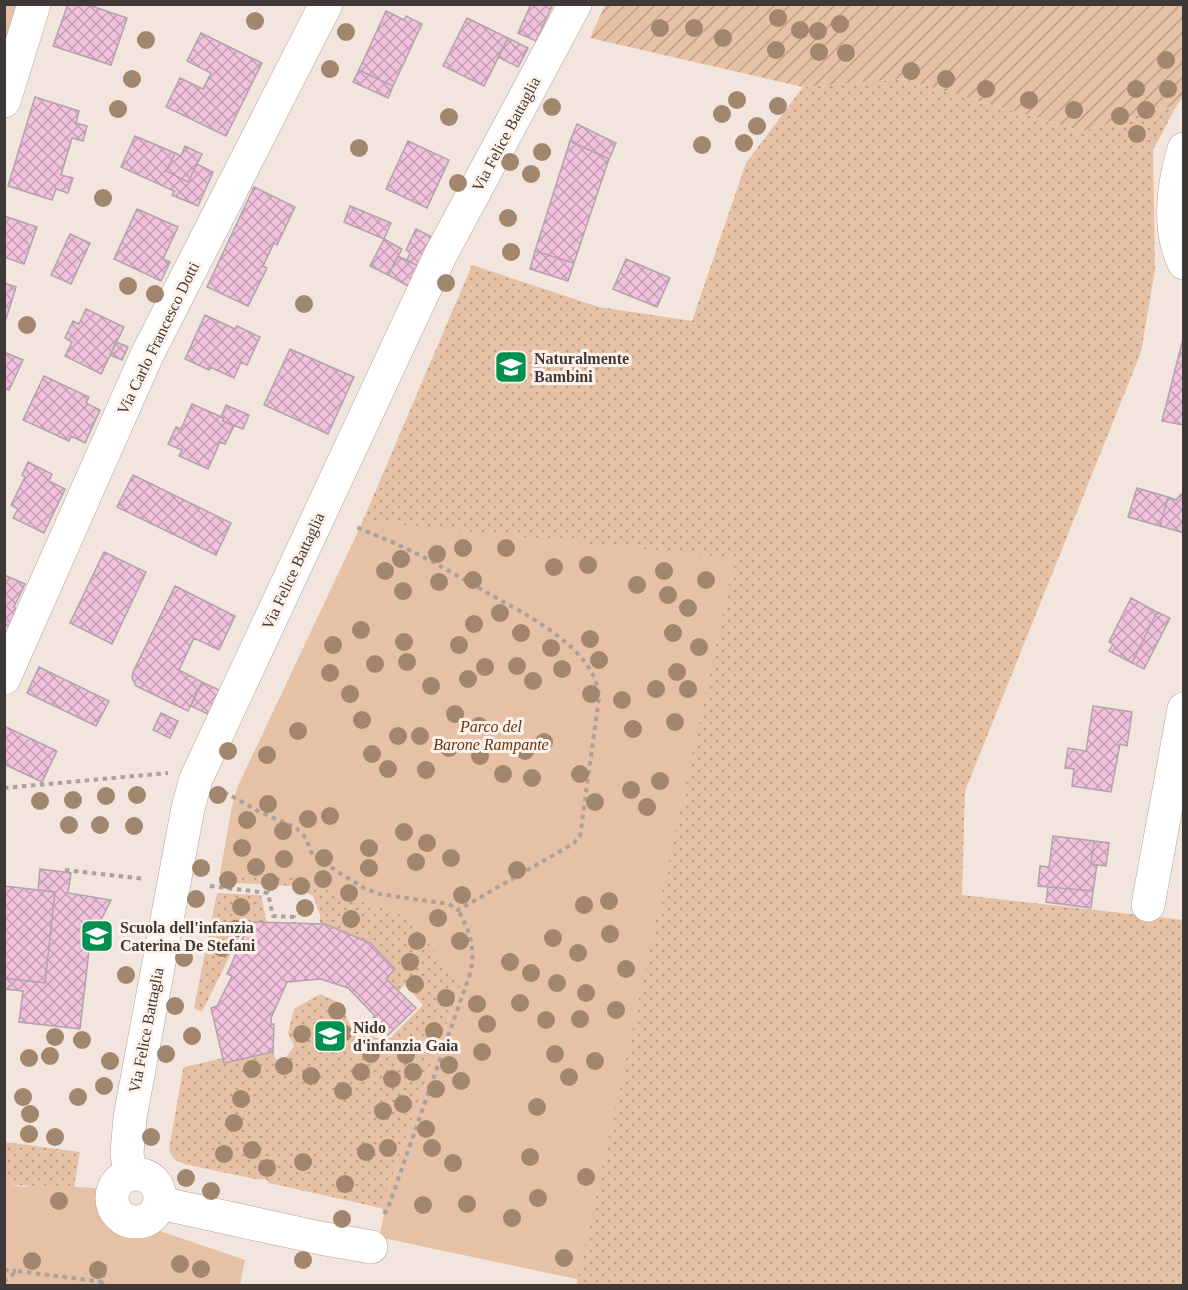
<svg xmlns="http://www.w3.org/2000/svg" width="1188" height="1290" font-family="Georgia,serif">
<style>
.grass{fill:url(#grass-dots)}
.park{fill:#e7c1a5}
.garden{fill:url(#garden-furrows)}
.building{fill:url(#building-cross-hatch);stroke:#b0a4ab;stroke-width:1.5}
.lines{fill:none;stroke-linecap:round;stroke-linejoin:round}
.street-casing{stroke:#aea49c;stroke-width:34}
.secondary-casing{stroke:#aea49c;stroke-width:34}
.path{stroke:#aca29c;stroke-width:4;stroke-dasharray:4.5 4.5;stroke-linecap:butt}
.street{stroke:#fff;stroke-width:33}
.secondary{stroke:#fff;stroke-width:33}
.tree{fill:#a2866e}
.labels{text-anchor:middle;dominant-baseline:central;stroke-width:6;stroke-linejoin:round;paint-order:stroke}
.street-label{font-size:16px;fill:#3e3936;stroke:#fef2ea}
.poi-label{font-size:16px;font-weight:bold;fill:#3e3936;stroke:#fef2ea;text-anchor:start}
.park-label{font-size:16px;font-style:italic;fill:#623813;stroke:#fef2ea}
</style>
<defs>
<pattern id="grass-dots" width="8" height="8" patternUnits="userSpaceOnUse" patternTransform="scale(1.5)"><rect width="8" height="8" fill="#e7c1a5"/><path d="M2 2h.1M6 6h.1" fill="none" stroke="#bd9e87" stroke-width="1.8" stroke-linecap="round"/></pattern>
<pattern id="garden-furrows" width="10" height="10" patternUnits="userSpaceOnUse" patternTransform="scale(1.5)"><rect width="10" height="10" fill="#e7c1a5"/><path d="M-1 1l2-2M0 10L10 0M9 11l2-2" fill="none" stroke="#bd9e87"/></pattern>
<pattern id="building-cross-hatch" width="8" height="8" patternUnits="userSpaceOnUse" patternTransform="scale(1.5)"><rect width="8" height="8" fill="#f2c1dd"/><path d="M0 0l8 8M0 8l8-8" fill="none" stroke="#c59eb4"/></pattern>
</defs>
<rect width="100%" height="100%" fill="#f1e5dd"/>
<path class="grass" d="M903,79L1082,131L1177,105L1153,150L1155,270L1141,352L965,791L962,895L1183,920V1285H577V1279L379,1237L469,986L361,525L472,265L599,307L692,321L746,163L803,87Z
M232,807L384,898L468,964L381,1208L269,1183L266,1179H255L184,1164L174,1159L169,1150L183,1069L185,1067L223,1058L224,1063L273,1052L276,1060L286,1057L294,1046L288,1033L294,1009L320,994L340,1003L351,1027L377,1038H390L423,1005L405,985L398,991L386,979L395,969L370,943L325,924H320V915L313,896L293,886L219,882Z
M217,893L261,895L267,923L247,921L202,1012L194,1008Z
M5,1142L80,1152L74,1187C51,1186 28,1187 5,1184Z"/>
<path class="park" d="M5,4L16,5L5,43L4,5Z
M363,521L735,558L578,1279L379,1237L384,1215L381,1207L460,987L458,980L407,917L279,873L220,874L232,807L237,788Z
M5,1184L24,1187L41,1185L113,1189C110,1201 113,1210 122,1218L245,1260L240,1285H5Z"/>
<path class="garden" d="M605,5H1183V96L1177,105L1082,131L903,79L803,87L590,38Z"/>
<path class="building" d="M68,4H86L127,18L111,65L53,46Z
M531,4H553L536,41L518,33Z
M386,11L404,20L406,16L422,24L393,86L359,70Z
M467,18L508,38L484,86L443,66Z
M201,33L262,63L226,136L166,107L180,78L203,89L211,73L187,61Z
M508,38L528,48L518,67L498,57Z
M359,70L393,86L388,98L353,82Z
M35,97L79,111L76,123L87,126L83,141L72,138L61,175L73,178L68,193L56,189L52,200L8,186Z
M577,124L616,143L609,159L570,141Z
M135,136L175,153L166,171L188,182L197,164L213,172L198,206L172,195L174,191L121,167Z
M408,141L449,160L427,208L386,189Z
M570,141L609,159L574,263L535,251Z
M185,146L202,154L188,182L166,171L175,153L181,156Z
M254,187L295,207L277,245L274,243L263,266L267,268L248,306L207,287Z
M350,206L391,223L384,239L344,222Z
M137,209L178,227L163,259L170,262L161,281L114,259Z
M4,216L37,227L24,264L4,257Z
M416,229L434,238L419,267L407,260L410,253L406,250Z
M70,234L90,243L71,284L51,275Z
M384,239L402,249L388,275L370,266Z
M535,251L574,263L568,281L530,269Z
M398,256L420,267L410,287L388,275Z
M626,259L670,278L657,307L613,289Z
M4,283L16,287L6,319H4Z
M86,309L124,327L101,374L65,356L72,342L65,338L73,321L79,324Z
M205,315L235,329L237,326L260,337L247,365L241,362L234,378L210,367L209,370L185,359Z
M1184,335V425L1162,421Z
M116,342L128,347L122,360L110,355Z
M290,349L354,377L328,434L264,405Z
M4,352L23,360L9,390L4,388Z
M44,376L89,397L86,403L100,410L85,443L71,436L69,441L23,420Z
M192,404L224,418L223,421L234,426L225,444L220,442L208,469L179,456L182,450L168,444L176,427L181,429Z
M226,405L249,415L243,429L223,421L224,418L221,417Z
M28,462L52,474L49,481L65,489L44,533L13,518L18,509L11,505L25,477L22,475Z
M133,475L231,523L216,555L117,507Z
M1137,488L1168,497L1160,526L1128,517Z
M1181,494L1184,497V533L1160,526L1168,497L1176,500Z
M104,552L146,572L112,644L70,623Z
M4,575L25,584L14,607L17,610L10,627L4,624Z
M175,586L235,616L219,650L194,638L179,670L202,682L188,711L136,686L132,678L133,672Z
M1131,598L1157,612L1132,663L1109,651L1113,644L1109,642Z
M1157,612L1170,618L1144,669L1132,663Z
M39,667L109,701L96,726L27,693Z
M202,682L221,691L210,715L191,706Z
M1093,706L1132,712L1127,746L1120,744L1111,792L1072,786L1074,769L1065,768L1068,748L1086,751Z
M161,713L178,721L170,738L153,730Z
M4,726L57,751L42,782L4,764Z
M1053,836L1094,841L1091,864L1097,865L1093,891L1038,886L1040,866L1049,867Z
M1094,841L1109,843L1106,866L1091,864Z
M40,869L71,873L68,893L111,900L90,942L80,1029L19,1022L23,991L4,989V978L45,983L55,892L38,890Z
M4,886L55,892L45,983L4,978Z
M1048,887L1093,891L1091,908L1046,902Z
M250,922L325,924L370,943L395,969L386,979L416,1008L388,1035L373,1018L375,1016L348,988L321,979L287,982L271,1018V1024H274L273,1052L224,1063L211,1008L217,1006L232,976L227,974Z"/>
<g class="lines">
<g class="street-casing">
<path id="street" d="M1184,149C1173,186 1167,228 1184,263
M4,678L147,355L326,4
M1148,905L1184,709
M112 1198a24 24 0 1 1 48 0a24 24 0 1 1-48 0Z
M130,1175L127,1153L130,1117L188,808L196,779L440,256L575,4
M160,1203L320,1238L371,1247"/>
</g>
<g class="secondary-casing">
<path id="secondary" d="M4,101L34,4"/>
</g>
<path class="path" d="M4,788L168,773
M224,792L260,812L295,827L306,838L311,852L316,858L364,888L379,894L449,904L458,910L559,852L574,843L580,836L599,698C597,648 524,614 486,592C459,577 433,561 405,548C389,540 371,534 354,526
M65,870L145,879
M210,886L268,893L273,916L294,917V923
M384,1214L388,1208L471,971C475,947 470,931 458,910
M4,1270L16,1271
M4,1282L17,1271L103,1282
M102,1286L105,1261"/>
<use href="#street" class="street"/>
<use href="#secondary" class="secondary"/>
</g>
<g class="tree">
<circle cx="778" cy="18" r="9"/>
<circle cx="255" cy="21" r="9"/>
<circle cx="840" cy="24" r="9"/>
<circle cx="660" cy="28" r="9"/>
<circle cx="694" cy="28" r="9"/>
<circle cx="800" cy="30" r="9"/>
<circle cx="818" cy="31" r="9"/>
<circle cx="346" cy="32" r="9"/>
<circle cx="723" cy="38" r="9"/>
<circle cx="146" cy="40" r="9"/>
<circle cx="776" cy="50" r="9"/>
<circle cx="819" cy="52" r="9"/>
<circle cx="846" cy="53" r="9"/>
<circle cx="1166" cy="60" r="9"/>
<circle cx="330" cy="69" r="9"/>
<circle cx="911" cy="71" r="9"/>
<circle cx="132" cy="79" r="9"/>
<circle cx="946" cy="79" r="9"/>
<circle cx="986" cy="89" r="9"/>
<circle cx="1136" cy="89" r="9"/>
<circle cx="1168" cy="89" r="9"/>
<circle cx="737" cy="100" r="9"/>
<circle cx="1029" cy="100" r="9"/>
<circle cx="778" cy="106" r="9"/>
<circle cx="552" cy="107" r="9"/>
<circle cx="118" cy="109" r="9"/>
<circle cx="1074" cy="110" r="9"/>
<circle cx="1146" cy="110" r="9"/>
<circle cx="722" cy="114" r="9"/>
<circle cx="1120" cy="116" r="9"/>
<circle cx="449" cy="117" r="9"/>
<circle cx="757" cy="126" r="9"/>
<circle cx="1137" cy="134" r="9"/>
<circle cx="744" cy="143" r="9"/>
<circle cx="702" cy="145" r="9"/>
<circle cx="359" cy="148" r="9"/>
<circle cx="542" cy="152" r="9"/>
<circle cx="510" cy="162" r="9"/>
<circle cx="531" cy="174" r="9"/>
<circle cx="458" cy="183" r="9"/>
<circle cx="103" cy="198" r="9"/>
<circle cx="508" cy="218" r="9"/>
<circle cx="511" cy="252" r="9"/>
<circle cx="446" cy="283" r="9"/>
<circle cx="128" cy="286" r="9"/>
<circle cx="155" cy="294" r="9"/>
<circle cx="304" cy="304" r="9"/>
<circle cx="27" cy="325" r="9"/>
<circle cx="463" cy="548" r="9"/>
<circle cx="506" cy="548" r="9"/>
<circle cx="437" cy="554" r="9"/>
<circle cx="401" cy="559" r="9"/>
<circle cx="588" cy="565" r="9"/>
<circle cx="554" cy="567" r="9"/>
<circle cx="385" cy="571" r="9"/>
<circle cx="664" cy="571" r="9"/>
<circle cx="473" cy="580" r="9"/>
<circle cx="706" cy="580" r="9"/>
<circle cx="439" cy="582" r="9"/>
<circle cx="637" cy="585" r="9"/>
<circle cx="403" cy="591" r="9"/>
<circle cx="668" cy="595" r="9"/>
<circle cx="688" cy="608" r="9"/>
<circle cx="500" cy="613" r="9"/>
<circle cx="474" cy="624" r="9"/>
<circle cx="361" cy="630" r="9"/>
<circle cx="521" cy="633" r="9"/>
<circle cx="673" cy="633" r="9"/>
<circle cx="590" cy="639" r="9"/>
<circle cx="404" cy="642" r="9"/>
<circle cx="333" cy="645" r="9"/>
<circle cx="459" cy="645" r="9"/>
<circle cx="699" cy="647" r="9"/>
<circle cx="551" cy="648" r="9"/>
<circle cx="599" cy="660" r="9"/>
<circle cx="407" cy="662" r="9"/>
<circle cx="375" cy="664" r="9"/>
<circle cx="517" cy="666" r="9"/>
<circle cx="485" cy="667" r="9"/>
<circle cx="562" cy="669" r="9"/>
<circle cx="677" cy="672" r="9"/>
<circle cx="330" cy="673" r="9"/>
<circle cx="468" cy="679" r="9"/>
<circle cx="533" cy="681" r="9"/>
<circle cx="431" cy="686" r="9"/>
<circle cx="656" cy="689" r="9"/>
<circle cx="688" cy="689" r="9"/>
<circle cx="350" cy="694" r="9"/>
<circle cx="591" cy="694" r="9"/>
<circle cx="622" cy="700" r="9"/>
<circle cx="455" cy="714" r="9"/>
<circle cx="362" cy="720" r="9"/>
<circle cx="675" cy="722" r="9"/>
<circle cx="479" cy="726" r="9"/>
<circle cx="633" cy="729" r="9"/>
<circle cx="298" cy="731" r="9"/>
<circle cx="398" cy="736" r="9"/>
<circle cx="420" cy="736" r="9"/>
<circle cx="544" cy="742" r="9"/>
<circle cx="449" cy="748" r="9"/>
<circle cx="228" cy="751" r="9"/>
<circle cx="525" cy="751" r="9"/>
<circle cx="372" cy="754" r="9"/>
<circle cx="267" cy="755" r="9"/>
<circle cx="480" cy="756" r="9"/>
<circle cx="388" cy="769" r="9"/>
<circle cx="426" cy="770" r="9"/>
<circle cx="503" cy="774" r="9"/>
<circle cx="580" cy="774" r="9"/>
<circle cx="532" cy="778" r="9"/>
<circle cx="660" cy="781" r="9"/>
<circle cx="631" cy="790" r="9"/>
<circle cx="137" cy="795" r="9"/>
<circle cx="218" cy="795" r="9"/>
<circle cx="106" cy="796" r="9"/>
<circle cx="73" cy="800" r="9"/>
<circle cx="40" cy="801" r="9"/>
<circle cx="595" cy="802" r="9"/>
<circle cx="268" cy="804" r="9"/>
<circle cx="647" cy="807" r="9"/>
<circle cx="330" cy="816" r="9"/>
<circle cx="308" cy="819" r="9"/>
<circle cx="247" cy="820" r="9"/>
<circle cx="69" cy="825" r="9"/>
<circle cx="100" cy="825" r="9"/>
<circle cx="134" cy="826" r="9"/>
<circle cx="283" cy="831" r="9"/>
<circle cx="404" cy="832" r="9"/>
<circle cx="427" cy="843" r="9"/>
<circle cx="242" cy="848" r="9"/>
<circle cx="369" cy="848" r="9"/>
<circle cx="324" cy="858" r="9"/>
<circle cx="451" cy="858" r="9"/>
<circle cx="284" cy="859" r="9"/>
<circle cx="416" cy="862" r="9"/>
<circle cx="256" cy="867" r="9"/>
<circle cx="201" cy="868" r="9"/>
<circle cx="369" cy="868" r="9"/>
<circle cx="517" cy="870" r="9"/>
<circle cx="323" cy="879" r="9"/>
<circle cx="228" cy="880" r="9"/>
<circle cx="270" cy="882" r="9"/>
<circle cx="301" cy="886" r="9"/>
<circle cx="349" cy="893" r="9"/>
<circle cx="462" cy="895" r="9"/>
<circle cx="196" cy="899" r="9"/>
<circle cx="609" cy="901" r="9"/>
<circle cx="584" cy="905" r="9"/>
<circle cx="241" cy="907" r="9"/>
<circle cx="305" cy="908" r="9"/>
<circle cx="438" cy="918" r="9"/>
<circle cx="351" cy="919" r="9"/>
<circle cx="235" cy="929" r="9"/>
<circle cx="610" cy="934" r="9"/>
<circle cx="553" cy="938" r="9"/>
<circle cx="417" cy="941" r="9"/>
<circle cx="460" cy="941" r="9"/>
<circle cx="222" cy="948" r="9"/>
<circle cx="578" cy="953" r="9"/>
<circle cx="184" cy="958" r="9"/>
<circle cx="410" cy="962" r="9"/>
<circle cx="510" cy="962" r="9"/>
<circle cx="626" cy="969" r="9"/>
<circle cx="531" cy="973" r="9"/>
<circle cx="126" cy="975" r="9"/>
<circle cx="557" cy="983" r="9"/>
<circle cx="415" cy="984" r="9"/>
<circle cx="586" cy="993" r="9"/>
<circle cx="446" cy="998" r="9"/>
<circle cx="520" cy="1003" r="9"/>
<circle cx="477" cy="1004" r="9"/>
<circle cx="175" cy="1006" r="9"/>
<circle cx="616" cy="1010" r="9"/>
<circle cx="337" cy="1011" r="9"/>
<circle cx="580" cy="1019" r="9"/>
<circle cx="546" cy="1020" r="9"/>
<circle cx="487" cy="1024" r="9"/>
<circle cx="434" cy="1031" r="9"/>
<circle cx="343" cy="1033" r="9"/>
<circle cx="302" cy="1034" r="9"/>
<circle cx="192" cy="1036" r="9"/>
<circle cx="55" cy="1037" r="9"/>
<circle cx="82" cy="1040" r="9"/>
<circle cx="482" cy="1052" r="9"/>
<circle cx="166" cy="1054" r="9"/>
<circle cx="371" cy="1054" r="9"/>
<circle cx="555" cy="1054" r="9"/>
<circle cx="406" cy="1055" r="9"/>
<circle cx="50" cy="1056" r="9"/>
<circle cx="29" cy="1058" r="9"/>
<circle cx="110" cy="1061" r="9"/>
<circle cx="595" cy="1061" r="9"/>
<circle cx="449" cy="1065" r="9"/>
<circle cx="284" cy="1066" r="9"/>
<circle cx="252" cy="1069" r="9"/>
<circle cx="361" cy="1072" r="9"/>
<circle cx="413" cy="1072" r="9"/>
<circle cx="311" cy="1076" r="9"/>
<circle cx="569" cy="1077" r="9"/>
<circle cx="392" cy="1079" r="9"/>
<circle cx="461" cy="1081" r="9"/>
<circle cx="104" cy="1086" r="9"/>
<circle cx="436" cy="1089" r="9"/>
<circle cx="343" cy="1091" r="9"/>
<circle cx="23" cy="1097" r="9"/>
<circle cx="78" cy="1097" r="9"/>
<circle cx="241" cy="1099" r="9"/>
<circle cx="403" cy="1104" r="9"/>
<circle cx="537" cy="1107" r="9"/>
<circle cx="383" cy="1111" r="9"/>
<circle cx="30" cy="1114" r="9"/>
<circle cx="234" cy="1123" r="9"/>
<circle cx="426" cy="1129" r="9"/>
<circle cx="29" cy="1134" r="9"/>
<circle cx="55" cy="1137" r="9"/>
<circle cx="151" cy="1137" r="9"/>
<circle cx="388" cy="1148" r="9"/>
<circle cx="432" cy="1148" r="9"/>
<circle cx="252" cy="1150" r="9"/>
<circle cx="366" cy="1152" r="9"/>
<circle cx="224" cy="1154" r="9"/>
<circle cx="530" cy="1157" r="9"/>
<circle cx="303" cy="1162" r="9"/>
<circle cx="453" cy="1163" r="9"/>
<circle cx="267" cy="1168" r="9"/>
<circle cx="586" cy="1177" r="9"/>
<circle cx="186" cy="1178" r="9"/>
<circle cx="345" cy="1184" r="9"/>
<circle cx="211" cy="1191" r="9"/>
<circle cx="538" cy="1198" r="9"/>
<circle cx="59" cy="1201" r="9"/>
<circle cx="467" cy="1204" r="9"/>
<circle cx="423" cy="1205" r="9"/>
<circle cx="512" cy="1218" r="9"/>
<circle cx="342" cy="1219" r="9"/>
<circle cx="564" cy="1258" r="9"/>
<circle cx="303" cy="1260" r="9"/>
<circle cx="32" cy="1261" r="9"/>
<circle cx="180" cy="1264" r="9"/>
<circle cx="201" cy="1269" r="9"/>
<circle cx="98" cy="1270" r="9"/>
</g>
<defs>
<g id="school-square" transform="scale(1.725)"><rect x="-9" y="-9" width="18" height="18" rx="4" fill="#009151" stroke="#fef2ea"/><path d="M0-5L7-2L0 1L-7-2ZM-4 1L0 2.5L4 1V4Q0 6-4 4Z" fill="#fff"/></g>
</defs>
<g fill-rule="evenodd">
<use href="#school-square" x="511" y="367"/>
<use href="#school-square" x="97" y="936"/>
<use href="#school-square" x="330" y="1036"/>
</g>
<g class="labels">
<g class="street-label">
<text transform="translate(506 134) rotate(-62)">Via Felice Battaglia</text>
<text transform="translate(158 338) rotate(-64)">Via Carlo Francesco Dotti</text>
<text transform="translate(293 571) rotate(-65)">Via Felice Battaglia</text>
<text transform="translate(146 1030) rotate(-79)">Via Felice Battaglia</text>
</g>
<g class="poi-label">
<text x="534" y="358">Naturalmente<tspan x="534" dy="18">Bambini</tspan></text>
<text x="120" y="927">Scuola dell'infanzia<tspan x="120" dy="18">Caterina De Stefani</tspan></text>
<text x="353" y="1027">Nido<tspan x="353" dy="18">d'infanzia Gaia</tspan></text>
</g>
<g class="park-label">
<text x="491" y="726">Parco del<tspan x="491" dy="18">Barone Rampante</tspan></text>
</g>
</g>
<rect width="1188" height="1290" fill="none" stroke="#3e3936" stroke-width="12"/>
</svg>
